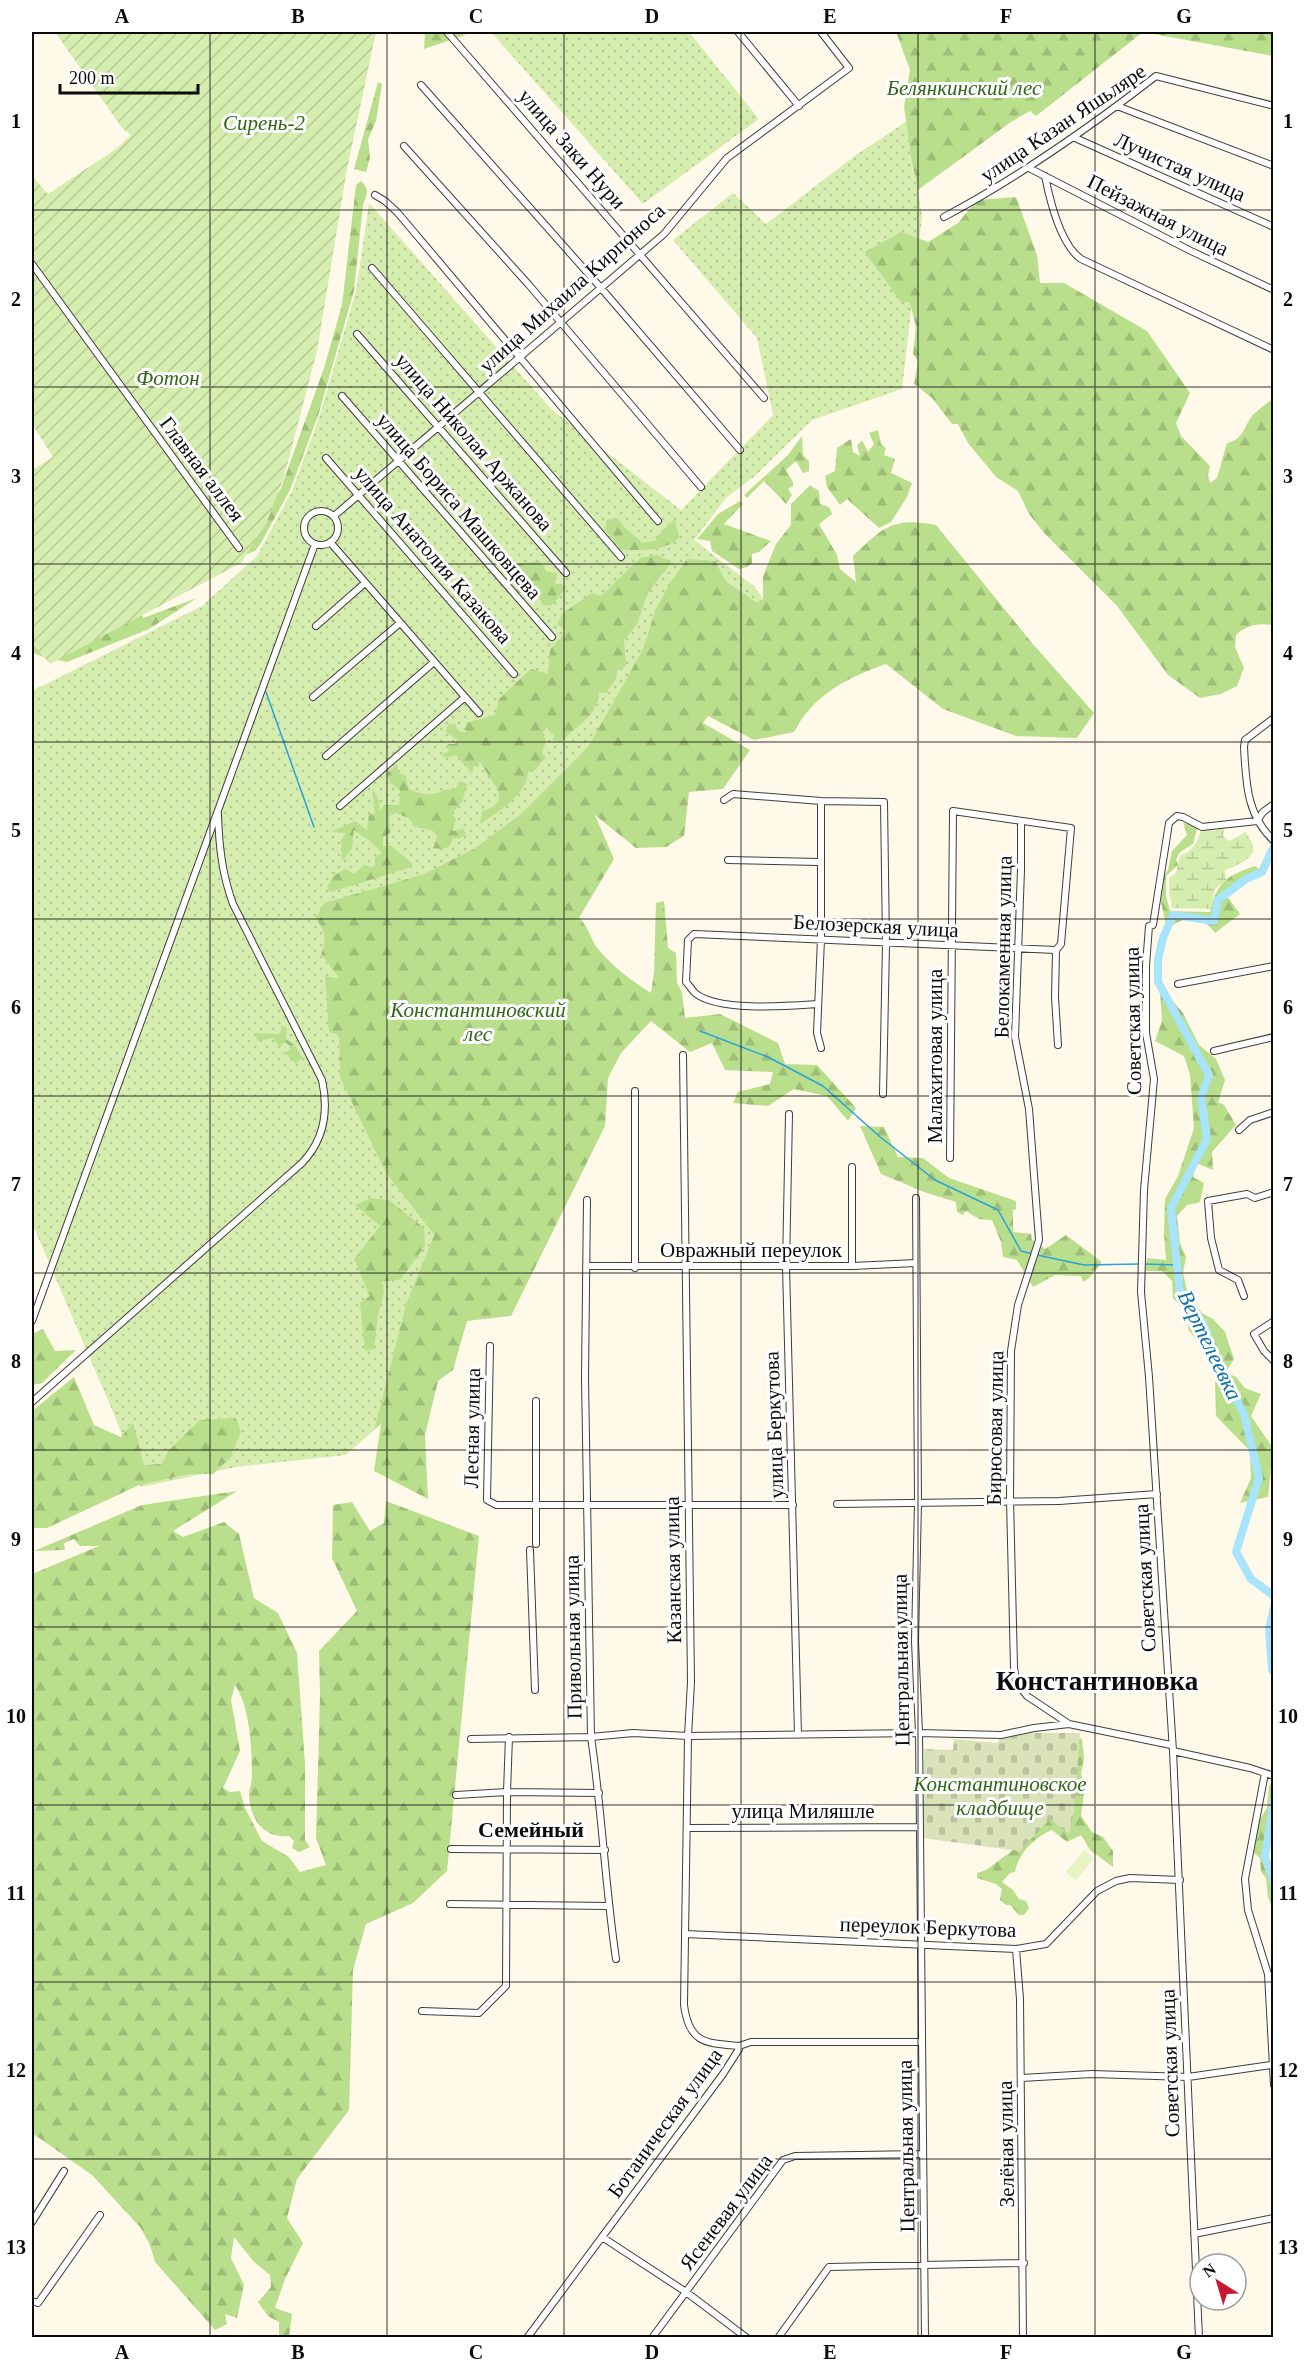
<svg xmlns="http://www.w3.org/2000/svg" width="1305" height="2369" font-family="Georgia,serif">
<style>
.grass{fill:url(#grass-dots)}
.forest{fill:url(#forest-firs)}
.wetland{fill:url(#wetland-marsh)}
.cemetery{fill:url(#cemetery-stones)}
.garden{fill:url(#garden-furrows)}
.pitch{fill:#e7f3c2}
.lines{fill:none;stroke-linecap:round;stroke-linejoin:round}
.stream{stroke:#28a3db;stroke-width:1.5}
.river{stroke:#a8e4fc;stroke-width:8}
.minor-casing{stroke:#3e3e3e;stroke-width:8}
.minor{stroke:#fff;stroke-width:6}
.grid{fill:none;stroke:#0b0b0b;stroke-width:1.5;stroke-opacity:0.55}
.labels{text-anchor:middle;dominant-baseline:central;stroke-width:6;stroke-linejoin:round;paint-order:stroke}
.park-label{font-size:21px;font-style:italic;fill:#2e6816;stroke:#fff}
.street-label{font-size:21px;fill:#0b0b0b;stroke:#fff}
.water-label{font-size:22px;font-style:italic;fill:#0971a8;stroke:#fff}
.neighbourhood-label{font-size:22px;font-weight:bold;fill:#0b0b0b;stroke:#fff}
.district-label{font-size:27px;font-weight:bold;fill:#0b0b0b;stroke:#fff}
.neatline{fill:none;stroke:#0b0b0b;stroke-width:2}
.grid-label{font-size:20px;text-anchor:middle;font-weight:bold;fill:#0b0b0b}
</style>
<defs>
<pattern id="grass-dots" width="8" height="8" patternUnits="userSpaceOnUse" patternTransform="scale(1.5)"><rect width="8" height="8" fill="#d5edaf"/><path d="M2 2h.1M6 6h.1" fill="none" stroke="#b6ca95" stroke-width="1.8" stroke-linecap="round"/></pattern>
<pattern id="forest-firs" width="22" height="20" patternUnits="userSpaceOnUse" patternTransform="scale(1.5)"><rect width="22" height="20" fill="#b9df8d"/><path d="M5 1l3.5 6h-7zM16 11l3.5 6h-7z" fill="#9ebe78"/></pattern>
<pattern id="wetland-marsh" width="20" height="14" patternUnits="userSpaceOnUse" patternTransform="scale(1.5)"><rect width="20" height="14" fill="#d5edaf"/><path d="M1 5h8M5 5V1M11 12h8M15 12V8" fill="none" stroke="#b6ca95"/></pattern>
<pattern id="cemetery-stones" width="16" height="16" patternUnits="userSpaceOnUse" patternTransform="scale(1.5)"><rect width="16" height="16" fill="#d9e2b9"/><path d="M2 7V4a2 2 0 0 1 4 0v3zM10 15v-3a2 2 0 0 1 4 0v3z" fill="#b9c19e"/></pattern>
<pattern id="garden-furrows" width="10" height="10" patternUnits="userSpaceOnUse" patternTransform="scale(1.5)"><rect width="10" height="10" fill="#d5edaf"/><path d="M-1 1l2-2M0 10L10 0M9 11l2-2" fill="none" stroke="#b6ca95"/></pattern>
</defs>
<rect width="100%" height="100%" fill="#fff9e9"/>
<path class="grass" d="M491,32H689L759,119L643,204Z
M906,122L922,216L902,389L812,420L756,475L726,498L694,540L755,587L763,599L756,602L726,581L715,561L655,611L643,649L588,747L522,813L475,848L424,874L324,903L323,929L326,945L321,954L339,978L325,976L339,1035L340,1078L386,1173L434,1235L406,1304L374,1430L346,1455L236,1467L141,1487L116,1419L32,1223V691L202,606L257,556L292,491L319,418L356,291L369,203L552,410L681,510L773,415L757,338L673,240L733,193L766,224L856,155Z"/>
<path class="forest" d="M425,32H464L465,35L424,49Z
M896,32H1273V56L1143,32L1036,116L1030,111L1011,122L918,190L911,156L904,107L910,70Z
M378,82L382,84L376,121L368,139L370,158L366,172L354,169Z
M361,181C370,189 367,195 363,205L354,291L318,416L290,490L261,543L255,551L247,554L244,552L281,488L324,368L342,305L356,185Z
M1016,197L1037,255L1040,283H1064L1147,331L1190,393L1176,423L1181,436L1210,466L1208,475L1210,483L1217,478L1227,443C1244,439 1243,428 1252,416C1253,414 1272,399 1273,399V625C1259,623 1246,625 1236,635L1235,647L1244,668L1237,686L1221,694L1200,698L1168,675L1117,606L1045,534L1029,514L1018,491L996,477L968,443L958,424H952L932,398L914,384L918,361L913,354L916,327L910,303L900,301L865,252L901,232L928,242L958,223L977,200Z
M878,430L881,444L886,448L884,455L895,459L891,473L912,483L907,497L891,522L879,528L847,499L840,505L827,487L825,476L835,471L837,448L851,439L853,452L860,456L857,446L862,440L868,452L874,444L869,433Z
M802,436L803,455L809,461V471L803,473L796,461L786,470L793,482V486L788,489L792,495L786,504L764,481L747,498L744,495L788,455Z
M810,485L819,491L820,504L829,507L832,514L819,524L837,555L840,569L856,582L853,556C884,527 892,517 936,525L1032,643L1094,713L1077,738L1016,736L943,709L886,664C848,677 813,695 794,732L754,740L708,716L703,723L750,750L723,789L689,792L684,836L666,847L636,848L595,815L614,859L579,918C590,928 590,940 599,950C613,967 632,981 651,993L654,972L656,903L664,901L668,948L676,953L677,983L682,992L685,1018L720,1014L778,1043L785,1064L817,1065L856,1108L848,1121L827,1096L794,1089L768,1106L733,1103L738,1092L770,1084L773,1072L725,1070L712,1043L690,1052L651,1021L621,1053L608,1078L605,1126L511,1316L467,1321L453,1370L438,1381L425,1435L428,1499L374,1471L381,1424L374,1430L406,1304L434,1235L386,1173L340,1078L339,1035L329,1032L325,976L339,978L321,954C328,941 324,930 316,918L324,903L424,874L475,848L522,813L588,747L643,649L655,611L670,583L687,559L715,561L726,581L756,602L763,599V576L776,544L791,525V504Z
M740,501L743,504L724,524L771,541L759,552L752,554V563L747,567L739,569L712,551L710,541L697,539L718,514Z
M617,518L626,529L643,543L655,541L662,531L675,519L679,538C664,552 642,550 621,550L605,530L607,520Z
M657,555L672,562L648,592L637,624L624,640L626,665L622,670H617L616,679L606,693L599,692C597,718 576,725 560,743L553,740L554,736L547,727L542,734L546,740L542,753L546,757L534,771H528C528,794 498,812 480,824L482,811C516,802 490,781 480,762L474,766L472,773L456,755L443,758V754L449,751L447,744H455L457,740L445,731L449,724H455L458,731L466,733V723L495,715L499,699L531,669L548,674L550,650L566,631L557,624L563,613L592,593L601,596L640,558Z
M540,561L547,572L557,573L555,583L567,587L552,605L545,606L538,597L529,600L525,594L515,592L507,575L511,565Z
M197,598L149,629L67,662L43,657L32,652V614L141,609L143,618Z
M397,764L399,773L405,775L409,789C422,795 433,797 445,789L454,790L460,781L467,784L463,800L452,814L456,819L452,831L463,829L466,834L459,839L453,837L450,846L443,849L433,848L437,837L433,831L413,826L411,819L393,812L389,818L391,832L383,838V846L390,845L412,863V867L331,892L327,888L333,876L345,869L354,874L364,865L375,868V857L382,853L370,841L354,830L352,849L342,861L341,841L346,833L331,832L355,821L367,830L369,815L375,813L372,789L379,800L380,811L384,805H399L400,790L390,783L387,773Z
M1183,823L1198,825L1193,844L1180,852L1176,860L1178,865L1166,876V896L1170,911L1210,912C1217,882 1226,876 1255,866L1259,869L1271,844L1273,846C1273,873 1260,873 1242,883C1236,886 1232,892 1227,896L1240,914L1215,933C1200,912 1185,917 1167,928L1159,894L1163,878L1168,870L1172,851L1187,835Z
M1160,991L1166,993L1183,1013L1199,1045L1216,1059L1225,1080L1218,1102L1224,1105L1236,1125L1212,1152L1213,1170L1196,1163L1193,1177L1204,1183L1200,1202L1187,1205L1177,1216L1180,1243L1186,1257L1183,1273L1188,1294L1202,1313L1213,1319L1225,1332L1234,1359L1226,1372L1236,1377L1245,1388L1261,1394L1251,1416L1273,1448L1268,1497L1240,1503L1251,1478L1250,1451L1216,1416L1215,1384L1218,1370C1211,1355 1198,1343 1188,1329L1190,1317L1173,1298L1172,1281L1162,1271H1145L1147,1258L1166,1260L1164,1234L1165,1199L1178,1176L1194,1128L1190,1075L1184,1056L1155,1041L1162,1021Z
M282,1025L287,1030L286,1039L295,1045L302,1057L296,1064L285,1053L292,1048L285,1042L280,1047L273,1038L258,1041L254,1033L280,1034Z
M860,1126L884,1127L898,1157L923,1158L949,1178L1016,1201V1209L1013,1210V1232L1031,1234L1032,1240L1045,1249L1066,1235L1102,1262L1089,1278L1083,1282L1081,1276L1055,1275L1033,1287L1017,1260L1003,1257L1001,1242L992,1220L979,1219L966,1211L963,1215L957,1212L956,1202L924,1192L881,1174Z
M371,1198L389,1200L424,1228L425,1246L401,1279L382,1282L384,1292L378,1315L374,1349L365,1351L360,1303L370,1296L354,1259L380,1226L355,1205Z
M43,1329L55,1351L76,1350L42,1383L32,1385V1339L34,1333Z
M74,1377L94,1425L121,1437L133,1423L144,1465L162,1464L168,1451L200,1420L236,1418L241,1432L230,1458L213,1474H189L139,1485L47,1528H32V1411Z
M237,1491L173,1531L183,1537L224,1522L239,1534L254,1598L278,1613L297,1653L305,1764V1840L310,1847L299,1852L292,1848L294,1841L289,1836C264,1839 250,1819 249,1795C249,1789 252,1783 252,1776C252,1751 250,1706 235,1685L231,1700L240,1751L223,1788L230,1792L240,1791L245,1808L262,1841L289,1857L300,1872L326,1865L316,1838L320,1696L319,1651L357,1611L332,1558L333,1505L352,1502L370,1531L384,1523L386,1501L479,1536L447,1871L413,1903L366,1924L353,1970L349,2110L297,2179L287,2218L303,2243L285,2279L275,2308L292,2314L289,2337H279V2322L268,2316L258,2302L271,2287L270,2275L254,2262L234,2237L231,2258L244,2285L237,2318L225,2314L227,2324L215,2330L155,2262L150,2245L140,2227L92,2175L32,2133V1574L99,1546H80L74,1539L64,1543L65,1550L34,1551L142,1505Z
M1068,1733L1082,1739L1084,1758L1081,1774L1085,1785L1081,1816L1092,1832L1103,1837L1113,1851V1867L1090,1850L1081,1835L1067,1842L1052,1830C1035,1837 1018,1854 1015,1872L1010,1873L1002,1882L1013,1890L1019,1899L1026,1901L1029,1908L1024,1915H1019L1010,1905H1006L1000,1900L1002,1889L996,1884L977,1878V1873L986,1870L1013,1850Z
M1273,1781V1823L1267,1853L1268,1861L1273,1872V1909L1268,1897L1266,1878L1261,1872L1260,1858L1254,1853L1259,1821L1267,1808L1269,1786Z"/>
<path class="wetland" d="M1225,827L1223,836L1229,841L1246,832C1248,837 1252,841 1253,845C1257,858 1234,867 1225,870L1226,880L1215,889L1211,909L1172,908L1169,892V878L1176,873L1180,856C1193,850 1198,843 1201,829L1214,831Z"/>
<path class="cemetery" d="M1030,1733H1080L1074,1812L1069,1834L1050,1819L1020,1851L922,1838L924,1749L953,1750L954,1739L997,1743L1000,1739Z"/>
<path class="garden" d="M55,32H376L347,169L317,351L284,477L267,522L241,563L50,664L33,645L32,638V470L53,457L32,424V176L48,194L116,149L131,135L122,128Z"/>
<path class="pitch" d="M1084,1850L1094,1858L1076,1881L1066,1872Z"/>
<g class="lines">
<path class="stream" d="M266,692L314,827
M700,1031L768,1057L823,1086L879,1136L935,1180L998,1210L1021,1251L1033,1254
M1037,1255L1084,1265L1139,1264
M1144,1264L1177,1265"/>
<path class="river" d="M1272,850L1262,872L1246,879L1218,900L1214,921L1173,915L1163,938L1158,959V982L1209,1075L1201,1098L1207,1139L1171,1208L1180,1293L1204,1324L1218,1365L1244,1414L1259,1478L1236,1552L1251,1579L1274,1596
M1274,1607L1269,1629L1272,1670L1274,1672
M1274,1800L1265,1857L1274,1883"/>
<g class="minor-casing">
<path id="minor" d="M447,32L764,398
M738,32L799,106
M421,85L601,288L740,450
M1117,106L1274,166
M1073,137L1274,227
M404,146L529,285L701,487
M1029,168L1191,251L1274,290
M1045,176C1050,201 1061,245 1081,259L1274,350
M375,195L385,201L397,212L658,521
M944,217C1019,177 1089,128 1156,76L1274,106
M32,264L239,548
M372,268L621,557
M357,334L566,573
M342,396L552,637
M326,458L514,674
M304 528a17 17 0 1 1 34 0a17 17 0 1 1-34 0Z
M334,516L664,234L727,158L849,68L821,32
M330,542L479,713
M316,626L365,583
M313,697L400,623
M1274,718L1245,740L1244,747C1246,781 1246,815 1274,841
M326,756L434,662
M724,800L733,794L821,801L884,802L886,944L883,1094
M821,801V939L817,1033L821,1048
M340,806L465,697
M1021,821V870L1015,1037L1029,1109L1039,1240L1018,1305L1011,1351L1010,1500L1014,1667L1016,1682L1027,1696L1069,1724
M728,860L819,862
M1178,984L1274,966
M818,1004C789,1006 718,1012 695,993C692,990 689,985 686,982L688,940L694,934L1056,950
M1214,1051L1274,1037
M683,1055L691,1682L688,1736L684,2005C689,2044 706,2043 739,2046
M635,1091V1268
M789,1114L786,1266L798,1735
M1239,1130L1250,1120L1274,1112
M950,1158L953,811L1071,828L1061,944L1056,950L1055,997L1058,1045
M916,1198L918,1502L915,1641L919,1733L925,2338
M587,1200L585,1378L591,1737L633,1733L688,1736L919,1733L1001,1735L1034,1728L1069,1724L1171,1745
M586,1266H852L916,1263
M852,1266V1167
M1244,1296L1238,1280L1219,1270L1211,1238L1208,1201L1247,1194L1255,1198L1274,1192
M32,1321L315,544
M1274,1321L1254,1334L1264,1351L1274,1361
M490,1346L487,1500L496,1505H793
M536,1401V1544
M32,1402L302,1163C324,1140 329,1112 322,1080L233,904C222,874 219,846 218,814
M837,1504L1059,1501L1157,1494
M530,1550L535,1690
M471,1739L591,1737C602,1811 605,1885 616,1959
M1173,1751L1250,1768L1274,1776
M1265,1773L1245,1879L1248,1910L1268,1974L1274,2085
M456,1795L507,1792L599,1793
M687,1828L919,1827
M451,1849L605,1850
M450,1904L608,1906
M685,1934L1016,1949L1046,1944L1097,1891L1116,1881L1130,1878L1180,1880
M1016,1949L1020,1999L1023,2338
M422,2011L479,2013L506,1986L507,1792L509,1737
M1021,2078L1092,2074L1188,2077L1271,2065
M32,2222L64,2171
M1194,2234L1274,2218
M602,2237L686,2292L747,2338
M32,2301L38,2303L100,2215
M527,2338L723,2074L739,2049V2046L751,2042H922
M652,2338L783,2160L795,2156L923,2154
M778,2338L829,2267L1024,2263
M1199,2338L1173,1751L1149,1377L1141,1292L1144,1190L1154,1079L1146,1033V965L1149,926L1153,925L1169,823L1177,816L1183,817L1202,827L1257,821L1263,812L1274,804"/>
</g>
<use href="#minor" class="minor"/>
</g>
<path class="grid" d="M210,32V2338M387,32V2338M564,32V2338M741,32V2338M918,32V2338M1095,32V2338M32,210H1274M32,387H1274M32,564H1274M32,742H1274M32,919H1274M32,1096H1274M32,1273H1274M32,1450H1274M32,1627H1274M32,1805H1274M32,1982H1274M32,2159H1274"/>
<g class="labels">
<g class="park-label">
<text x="964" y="88">Белянкинский лес</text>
<text x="264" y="123">Сирень-2</text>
<text x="168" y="378">Фотон</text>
<text x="478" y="1010">Константиновский<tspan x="478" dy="24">лес</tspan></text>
<text x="1000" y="1784">Константиновское<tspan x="1000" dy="24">кладбище</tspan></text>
</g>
<g class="street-label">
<text transform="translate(1063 123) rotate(-34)">улица Казан Яшьляре</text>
<text transform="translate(572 149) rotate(49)">улица Заки Нури</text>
<text transform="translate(1180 167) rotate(24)">Лучистая улица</text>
<text transform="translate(1158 215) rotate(27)">Пейзажная улица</text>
<text transform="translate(572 288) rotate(-42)">улица Михаила Кирпоноса</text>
<text transform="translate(474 442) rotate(49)">улица Николая Аржанова</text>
<text transform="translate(202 469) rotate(53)">Главная аллея</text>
<text transform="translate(459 506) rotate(49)">улица Бориса Машковцева</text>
<text transform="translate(433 555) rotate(49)">улица Анатолия Казакова</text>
<text transform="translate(876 926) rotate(3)">Белозерская улица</text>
<text transform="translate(1003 947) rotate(-89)">Белокаменная улица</text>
<text transform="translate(1133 1021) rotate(-91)">Советская улица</text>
<text transform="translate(935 1056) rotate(-90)">Малахитовая улица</text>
<text x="751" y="1250">Овражный переулок</text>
<text transform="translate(774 1425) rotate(-92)">улица Беркутова</text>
<text transform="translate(472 1428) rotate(-89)">Лесная улица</text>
<text transform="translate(995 1428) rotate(-89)">Бирюсовая улица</text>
<text transform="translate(673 1570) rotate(-91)">Казанская улица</text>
<text transform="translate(1145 1578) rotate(-93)">Советская улица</text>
<text transform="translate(573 1637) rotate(-91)">Привольная улица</text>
<text transform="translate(901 1660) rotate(-91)">Центральная улица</text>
<text x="803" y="1811">улица Миляшле</text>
<text transform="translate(928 1927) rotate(2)">переулок Беркутова</text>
<text transform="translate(1170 2063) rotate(-92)">Советская улица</text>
<text transform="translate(665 2123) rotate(-54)">Ботаническая улица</text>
<text transform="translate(1006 2144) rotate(-91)">Зелёная улица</text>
<text transform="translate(906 2146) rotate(-91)">Центральная улица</text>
<text transform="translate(726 2212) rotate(-53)">Ясеневая улица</text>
</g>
<g class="water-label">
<text transform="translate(1210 1345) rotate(64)">Вертелеевка</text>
</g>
<g class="neighbourhood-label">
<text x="531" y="1829">Семейный</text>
</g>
<g class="district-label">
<text x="1097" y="1681">Константиновка</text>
</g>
</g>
<rect width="1305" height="2369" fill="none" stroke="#ffffff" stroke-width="66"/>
<g transform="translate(1218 2282) rotate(323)"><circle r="28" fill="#ffffff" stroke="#9d9d9d" stroke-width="1.5"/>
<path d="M0-4.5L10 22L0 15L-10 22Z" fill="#c8162e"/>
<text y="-9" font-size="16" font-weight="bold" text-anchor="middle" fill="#0b0b0b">N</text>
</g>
<path d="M60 84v9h138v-9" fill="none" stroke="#0b0b0b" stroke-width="3"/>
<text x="69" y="84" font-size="18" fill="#0b0b0b" stroke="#ffffff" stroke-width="4.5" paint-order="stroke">200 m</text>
<rect x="33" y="33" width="1239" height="2303" class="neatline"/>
<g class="grid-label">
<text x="122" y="23">A</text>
<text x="298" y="23">B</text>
<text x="476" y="23">C</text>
<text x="652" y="23">D</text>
<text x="830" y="23">E</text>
<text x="1006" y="23">F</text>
<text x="1184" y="23">G</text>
<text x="16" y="128">1</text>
<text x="1288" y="128">1</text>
<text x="16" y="306">2</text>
<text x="1288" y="306">2</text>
<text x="16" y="483">3</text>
<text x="1288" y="483">3</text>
<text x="16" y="660">4</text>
<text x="1288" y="660">4</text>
<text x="16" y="837">5</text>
<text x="1288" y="837">5</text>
<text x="16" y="1014">6</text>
<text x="1288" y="1014">6</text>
<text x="16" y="1191">7</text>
<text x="1288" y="1191">7</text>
<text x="16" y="1368">8</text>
<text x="1288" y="1368">8</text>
<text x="16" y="1546">9</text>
<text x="1288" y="1546">9</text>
<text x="16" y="1723">10</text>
<text x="1288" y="1723">10</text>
<text x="16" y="1900">11</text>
<text x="1288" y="1900">11</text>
<text x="16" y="2077">12</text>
<text x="1288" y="2077">12</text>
<text x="16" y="2254">13</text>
<text x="1288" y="2254">13</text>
<text x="122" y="2359">A</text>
<text x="298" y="2359">B</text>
<text x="476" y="2359">C</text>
<text x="652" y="2359">D</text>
<text x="830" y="2359">E</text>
<text x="1006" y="2359">F</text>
<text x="1184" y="2359">G</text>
</g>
</svg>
